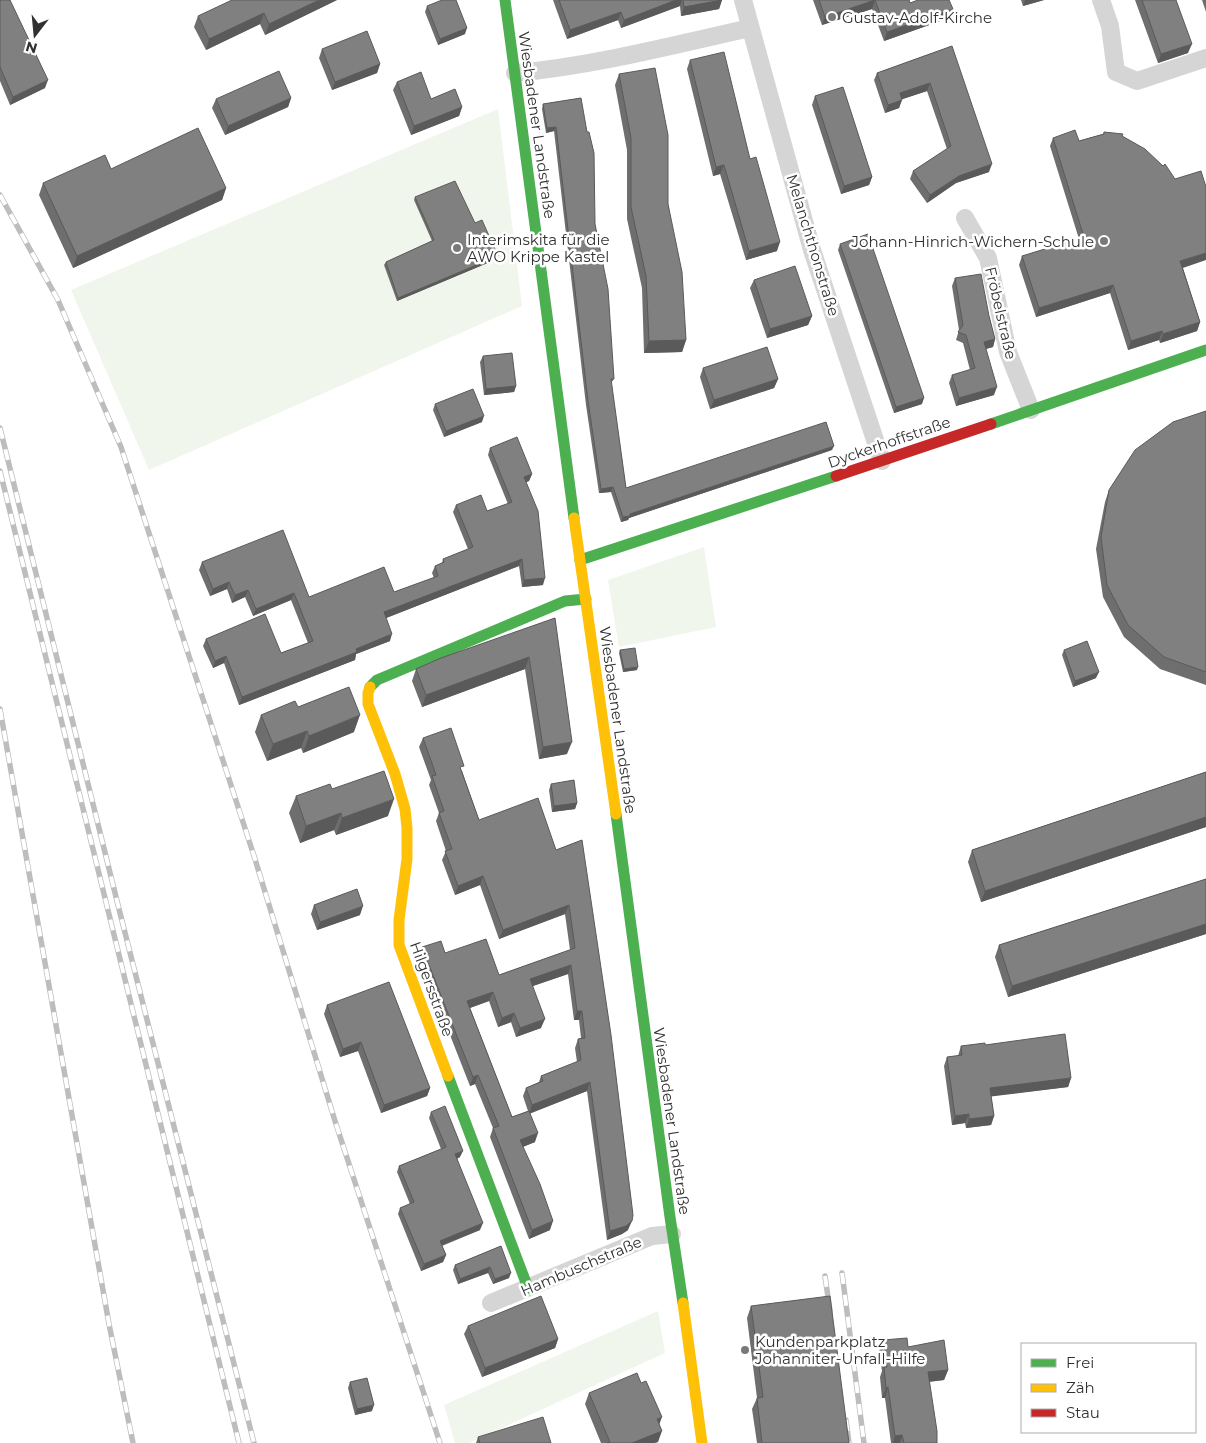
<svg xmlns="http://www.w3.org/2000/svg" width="1206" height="1443" font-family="Montserrat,sans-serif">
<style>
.green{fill:#f1f6ed}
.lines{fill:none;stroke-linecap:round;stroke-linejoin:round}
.street{stroke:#d5d5d5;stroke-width:18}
.fast{stroke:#4caf50;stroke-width:11}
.slow{stroke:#ffc107;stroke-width:11}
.jam{stroke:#c62828;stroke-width:11}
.rail-casing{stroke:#bdbdbd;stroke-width:5.5}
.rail{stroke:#fff;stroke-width:4;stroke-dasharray:11;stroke-linecap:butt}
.wall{fill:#6e6e6e;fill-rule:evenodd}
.shaded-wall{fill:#5a5a5a}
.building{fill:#808080;stroke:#5a5a5a}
.poi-dot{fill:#797979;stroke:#fff;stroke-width:2}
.labels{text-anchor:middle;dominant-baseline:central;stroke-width:5;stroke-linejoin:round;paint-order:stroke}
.poi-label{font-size:15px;fill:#313131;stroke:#fff;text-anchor:start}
.street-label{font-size:15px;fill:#313131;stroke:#fff}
</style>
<rect width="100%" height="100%" fill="#fff"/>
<path class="green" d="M498,109L522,306L149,470L71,290Z
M704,547L716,627L619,647L608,580Z
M658,1311L665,1353L469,1443H455L444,1405Z"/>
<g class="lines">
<path class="street" d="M743,0L812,250L882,461
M1101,0L1110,26L1116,72L1137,81L1206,58
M515,73C593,66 674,45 750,28
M965,218L988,258L1008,352L1031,410
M491,1303L652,1236L672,1234"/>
<path class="fast" d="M505,0L574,518
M991,424L1206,350
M580,560L836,476
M370,687L377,680L565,601L586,599
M616,814L670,1217L683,1303
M448,1076L528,1288"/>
<path class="slow" d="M574,518L616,814
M370,687L368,693V704L395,774L405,809L407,828V859L399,920V945L448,1076
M683,1303L702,1443"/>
<path class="jam" d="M836,476L991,424"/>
<g class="rail-casing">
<path id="rail" d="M0,195L58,300L121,447L255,859L335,1121L440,1443
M0,428L117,901L254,1443
M0,471L239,1443
M0,709L109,1324L133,1443
M842,1273L864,1443
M825,1276L830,1311
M846,1420L849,1443"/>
</g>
<use href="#rail" class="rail"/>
</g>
<path class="wall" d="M0,0L45,88L10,105L0,81Z
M337,0L265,35L260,24L206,50L194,27L198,16Z
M553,0H722L719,9L681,16L680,6L621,28L618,20L567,39Z
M813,0H909L910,3L953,9L949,18L884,41L872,9L822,25Z
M1021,0H1044L1023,6Z
M1135,0H1176L1188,53L1158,63Z
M1202,0H1206V12Z
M427,6L465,34L438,45L425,12Z
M952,46L989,172L956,183L927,203L910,179L913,171L947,149L927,91L902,99L899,108L885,113L874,80L877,73Z
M322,49L380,64L377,73L332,90L319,58Z
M690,60L750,159L777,251L746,260L720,174L713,176L687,69Z
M619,74L668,204L686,340L682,352L644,353L642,288L627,219V150L615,85Z
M397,82L431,99L462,107L459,116L411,135L393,90Z
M815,96L872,177L869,185L841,194L812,105Z
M291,98L288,107L225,135L212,108L216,99Z
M581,98L595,224L614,379L611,383L626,488L832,450L629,518L628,520L621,522L611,492L599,493L586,405L554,131L546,133L542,109L543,104Z
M1104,132L1122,136L1183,268L1200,322L1197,331L1160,343L1159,340L1128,350L1110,293L1036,317L1019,265L1022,256L1079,239L1050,146L1053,138L1079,141L1103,134Z
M111,169L226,188L222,200L73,268L39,195L43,183Z
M415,197L475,223L497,259L397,301L384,265L386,262L432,241L414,200Z
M840,244L922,404L894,413L838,250Z
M955,278L989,316L995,339L993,347L986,349L994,395L956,406L949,383L952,375L970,370L963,343L956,340L959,330L952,286Z
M754,280L812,316L808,325L767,338L750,288Z
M483,356L516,386L514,392L484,395L480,362Z
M703,368L778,379L774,388L710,409L700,377Z
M435,404L482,422L444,437L433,410Z
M1206,411V685L1160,669L1124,637L1103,597L1096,549L1105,502L1109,490Z
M490,448L532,474L529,481L526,482L543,585L522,587L519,566L386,618L390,641L356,654L355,660L239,705L224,663L213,668L203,646L206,639L281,653L308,643L291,600L253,616L245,597L232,603L227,589L210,596L199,570L202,562L309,597L394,592L434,578L432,573L435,566L442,563L443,559L468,549L453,512L456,505L487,511L508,504L488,455Z
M555,618L567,754L539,759L525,669L422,707L412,681L416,669Z
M620,650L637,670L623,672L619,653Z
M1064,650L1096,678L1073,687L1062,655Z
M261,715L354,732L303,753L301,748L267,761L255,732Z
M423,738L462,771L479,820L556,850L582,840L628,1230L622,1234L607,1240L587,1091L530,1113L535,1142L523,1147L550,1230L529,1239L490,1137L493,1128L475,1084L470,1086L419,956L422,947L445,953L499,975L570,950L565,914L499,939L480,885L455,895L442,860L446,851L436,821L439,813L429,785L431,780L419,747ZM568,974L574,1020H579L581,1038L578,1039L575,1048L577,1062L541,1076L539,1082L526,1088L523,1096L528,1111L512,1117L470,1008L489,1001L498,1027L511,1022L516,1037L541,1028L533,986Z
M1206,772V827L981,902L968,862L972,850Z
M551,784L577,803L575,809L552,812L549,790Z
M332,789L388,816L336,835L334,830L300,843L289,813L296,796Z
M1206,879V934L1008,997L995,957L999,945Z
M314,905L360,915L317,930L311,914Z
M327,1005L430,1088L427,1096L381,1113L358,1051L340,1057L324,1014Z
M985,1045L1071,1078L1068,1087L991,1096L994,1116L991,1125L966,1128L965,1123L952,1125L944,1066L947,1057L958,1056L961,1046Z
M431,1112L460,1157L457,1159L480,1230L442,1246L446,1255L443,1262L421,1271L398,1214L400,1208L410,1204L397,1172L399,1166L441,1149L429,1118Z
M501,1246L509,1278L493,1284L488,1273L458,1284L453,1270L455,1265Z
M751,1306L849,1443H757L752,1409L757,1398L747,1318Z
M468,1326L558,1339L555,1348L482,1377L464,1334Z
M883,1340L908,1347L948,1370L944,1380L929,1382L937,1443H891L885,1398H882L880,1377L882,1371L879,1351Z
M350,1382L372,1411L355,1415L348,1388Z
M589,1393L659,1424L658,1442L654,1443H601L585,1404Z
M478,1437L551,1443H476Z"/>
<path class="shaded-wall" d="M319,0H337L265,35L269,24Z
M676,0H682L680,6L621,28L624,20Z
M722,0L719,9L681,16L684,7Z
M875,0L872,9L822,25L825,17Z
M1025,0H1044L1023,6Z
M953,9L949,18L884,41L887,32Z
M621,12L618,20L567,39L570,30Z
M264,13L260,24L206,50L209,39Z
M467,28L465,34L438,45L440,39Z
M1192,44L1188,53L1158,63L1161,54Z
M380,64L377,73L332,90L335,82Z
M48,80L45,88L10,105L13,97Z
M930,83L927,91L897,101L900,93Z
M291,98L288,107L225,135L228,126Z
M902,100L899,108L885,113L888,105Z
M462,107L459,116L411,135L414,126Z
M556,127L554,131L546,133L547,128Z
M992,164L989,172L956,183L927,203L930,195L959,176Z
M724,165L720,174L713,176L716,167Z
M872,177L869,185L841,194L844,186Z
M226,188L222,200L73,268L77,256Z
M780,242L777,251L746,260L749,251Z
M1206,253V260L1177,270L1180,261Z
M498,256L497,259L397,301L398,298Z
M1113,285L1110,293L1036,317L1039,308Z
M812,316L808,325L767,338L770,329Z
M1200,322L1197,331L1160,343L1163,334Z
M1162,331L1159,340L1128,350L1131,341Z
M995,339L993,347L981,350L984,342Z
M686,340L682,352L644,353L649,341Z
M778,379L774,388L710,409L714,400Z
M516,386L514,392L484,395L486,389Z
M997,387L994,395L956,406L959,398Z
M924,398L922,404L894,413L896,407Z
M484,416L482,422L444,437L446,431Z
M834,446L832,450L629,518L628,520L621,522L623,517L630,514Z
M532,474L529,481L522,484L524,477Z
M613,487L611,492L599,493L601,489Z
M522,559L519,566L381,620L384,612Z
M545,578L543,585L522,587L524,580Z
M229,582L227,589L210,596L213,589Z
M248,590L245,597L232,603L235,595Z
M294,593L291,600L253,616L256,609Z
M392,634L390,641L356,654L355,660L239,705L242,697L356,649Z
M226,656L224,663L213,668L215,661Z
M529,657L525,669L422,707L426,695Z
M638,667L637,670L623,672L624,669Z
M1099,672L1096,678L1073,687L1075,681Z
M360,715L354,732L303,753L309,736Z
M307,731L301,748L267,761L273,744Z
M572,742L567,754L539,759L543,747Z
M394,799L388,816L336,835L342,818Z
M577,803L575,809L552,812L554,806Z
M341,813L334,830L300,843L306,826Z
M1206,817V827L981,902L985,891Z
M483,876L480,885L455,895L458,886Z
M569,905L565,914L499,939L503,930Z
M363,906L360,915L317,930L320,922Z
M1206,924V934L1008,997L1012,986Z
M571,965L568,974L527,988L530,979Z
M493,992L489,1001L464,1010L467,1001Z
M577,1011H582L579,1020H574Z
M514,1013L511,1022L498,1027L502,1018Z
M545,1019L541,1028L516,1037L520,1028Z
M361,1042L358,1051L340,1057L343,1049Z
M478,1075L475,1084L470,1086L473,1077Z
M1071,1078L1068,1087L987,1097L990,1088Z
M590,1082L587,1091L529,1114L532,1105Z
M430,1088L427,1096L381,1113L384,1105Z
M969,1114L965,1123L952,1125L955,1116Z
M994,1116L991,1125L966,1128L969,1119Z
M538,1133L535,1142L517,1149L520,1140Z
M463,1151L460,1157L452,1160L455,1154Z
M553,1221L550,1230L529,1239L532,1230Z
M632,1221L628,1230L622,1234L607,1240L610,1231Z
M483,1223L480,1230L437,1247L440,1241Z
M446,1255L443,1262L421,1271L424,1264Z
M490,1267L488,1273L458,1284L460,1279Z
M511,1273L509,1278L493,1284L495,1279Z
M558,1339L555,1348L482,1377L485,1368Z
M948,1370L944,1380L924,1382L928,1372Z
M888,1387L885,1398H882L886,1388Z
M374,1405L372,1411L355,1415L357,1409Z
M662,1417L658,1428L657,1419Z
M662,1431L658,1442L654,1443H632Z
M902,1435L900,1443H893L895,1436Z"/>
<path class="building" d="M0,0H10L48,80L13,97L0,67Z
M232,0H319L269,24L264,13L209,39L198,16Z
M442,0H456L467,28L440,39L427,6Z
M559,0H676L624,20L621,12L570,30Z
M683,0H722L684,7Z
M819,0H875L825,17Z
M875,0H909L910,3L918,0H949L953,9L887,32Z
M1142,0H1176L1192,44L1161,54Z
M367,31L380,64L335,82L322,49Z
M952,46L992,164L959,176L930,195L913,171L951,146L930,83L900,93L902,100L888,105L877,73Z
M724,52L750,159L756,157L780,242L749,251L724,165L716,167L690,60Z
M655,68L668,135V204L682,272L686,340L649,341L646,276L631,207V138L619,74Z
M279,71L291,98L228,126L216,99Z
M421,72L431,99L455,89L462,107L414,126L397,82Z
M843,87L872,177L844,186L815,96Z
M581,98L587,132H589L594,153L595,224L608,289L614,379H611L626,488L826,422L834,446L630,514V516L623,517L613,487L601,489L588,401L556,127L547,128L543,104Z
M198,128L226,188L77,256L43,183L105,155L111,169Z
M1075,130L1079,141L1104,134V132L1123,134L1122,136L1145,149L1163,166L1165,164L1175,179L1201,171L1206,187V253L1180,261L1200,322L1163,334L1162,331L1131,341L1113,285L1039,308L1022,256L1084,237L1053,138Z
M455,181L475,223L482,220L498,256L398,298L386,262L434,240L415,197Z
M868,234L924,398L896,407L840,244Z
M795,266L812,316L770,329L754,280Z
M981,274L989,316L995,339L984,342L997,387L959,398L952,375L975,368L966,335L958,332L963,325L955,278Z
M767,347L778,379L714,400L703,368Z
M512,353L516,386L486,389L483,356Z
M473,389L484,416L446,431L435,404Z
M1206,411V672L1164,657L1128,625L1107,585L1101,537L1109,490L1135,450L1173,422Z
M517,437L532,474L524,477L538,511L545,578L524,580L522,559L384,612L392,634L356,649L357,652L242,697L226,656L215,661L206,639L265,614L281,653L313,641L294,593L256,609L248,590L235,595L229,582L213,589L202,562L283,530L309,597L384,567L394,592L438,576L435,566L444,562L443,559L473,547L456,505L481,495L487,511L512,502L490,448Z
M555,618L572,742L543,747L529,657L426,695L416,669L441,658Z
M1087,641L1099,672L1075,681L1064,650Z
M635,648L638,667L624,669L620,650Z
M349,687L360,715L309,736L307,731L273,744L261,715L295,701L298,707Z
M451,728L464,766L460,767L479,820L538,798L556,850L582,840L611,1035L633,1215L632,1221L626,1226L610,1231L590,1082L532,1105L526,1088L543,1081L541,1076L581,1060L578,1039L585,1038L582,1011H577L571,965L530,979L545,1019L520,1028L514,1013L502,1018L493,992L467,1001L512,1117L529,1111L538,1133L520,1140L540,1184L553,1221L532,1230L493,1128L499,1126L478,1075L473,1077L422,947L441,941L445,953L486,939L499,975L575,948L569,905L503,930L483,876L458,886L445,851L452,849L439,813L444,811L432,776L436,775L423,738Z
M384,771L394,799L342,818L341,813L306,826L296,796L330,784L332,789Z
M1206,772V817L985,891L972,850Z
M574,780L577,803L554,806L551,784Z
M1206,879V924L1012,986L999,945Z
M357,889L363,906L320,922L314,905Z
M389,982L430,1088L384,1105L361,1042L343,1049L327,1005Z
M1065,1034L1071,1078L990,1088L994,1116L969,1119V1114L955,1116L947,1057L962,1055L961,1046L985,1043V1045Z
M445,1106L463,1151L455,1154L483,1223L440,1241L446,1255L424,1264L400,1208L414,1202L399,1166L446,1147L431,1112Z
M501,1246L511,1273L495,1279L490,1267L460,1279L455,1265Z
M541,1296L558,1339L485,1368L468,1326Z
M830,1296L849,1443H762L757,1398L763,1397L751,1306Z
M907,1338L908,1347L944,1340L948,1370L928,1372L937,1431V1443H904L902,1435L895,1436L888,1387L886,1388L884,1367H887L883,1340Z
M637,1373L641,1383L646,1381L662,1417L657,1419L662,1431L632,1443H607L610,1442L589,1393Z
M367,1378L374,1405L357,1409L350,1382Z
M543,1417L551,1443H480L478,1437Z"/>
<g class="poi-dot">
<circle cx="832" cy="17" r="5"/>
<circle cx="1104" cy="241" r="5"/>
<circle cx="457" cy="248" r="5"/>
<circle cx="745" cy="1350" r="5"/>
</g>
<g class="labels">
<g class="poi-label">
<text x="842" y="17">Gustav-Adolf-Kirche</text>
<text x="467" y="239">Interimskita für die<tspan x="467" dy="17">AWO Krippe Kastel</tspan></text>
<text x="1094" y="241" text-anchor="end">Johann-Hinrich-Wichern-Schule</text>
<text x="755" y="1341">Kundenparkplatz<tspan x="755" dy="17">Johanniter-Unfall-Hilfe</tspan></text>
</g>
<g class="street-label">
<text transform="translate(537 125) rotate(82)">Wiesbadener Landstraße</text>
<text transform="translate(813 245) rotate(73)">Melanchthonstraße</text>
<text transform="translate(1001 313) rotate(77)">Fröbelstraße</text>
<text transform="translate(889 442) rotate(-19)">Dyckerhoffstraße</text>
<text transform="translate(618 720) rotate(82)">Wiesbadener Landstraße</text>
<text transform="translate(432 989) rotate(70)">Hilgersstraße</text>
<text transform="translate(672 1121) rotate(82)">Wiesbadener Landstraße</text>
<text transform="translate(581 1266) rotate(-23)">Hambuschstraße</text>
</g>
</g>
<rect x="1021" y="1343" width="175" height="90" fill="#ffffff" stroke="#adadad"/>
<rect x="1031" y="1359" width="25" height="8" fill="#4caf50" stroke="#adadad"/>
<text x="1066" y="1368" font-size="15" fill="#313131">Frei</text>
<rect x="1031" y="1384" width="25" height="8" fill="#ffc107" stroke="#adadad"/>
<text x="1066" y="1393" font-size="15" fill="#313131">Zäh</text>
<rect x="1031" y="1409" width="25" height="8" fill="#c62828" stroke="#adadad"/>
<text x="1066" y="1418" font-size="15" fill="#313131">Stau</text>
<g transform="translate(35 35) rotate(196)" stroke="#ffffff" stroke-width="4" paint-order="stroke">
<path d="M0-4L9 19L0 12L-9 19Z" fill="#313131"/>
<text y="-8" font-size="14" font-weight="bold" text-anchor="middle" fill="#313131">N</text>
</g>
</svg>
